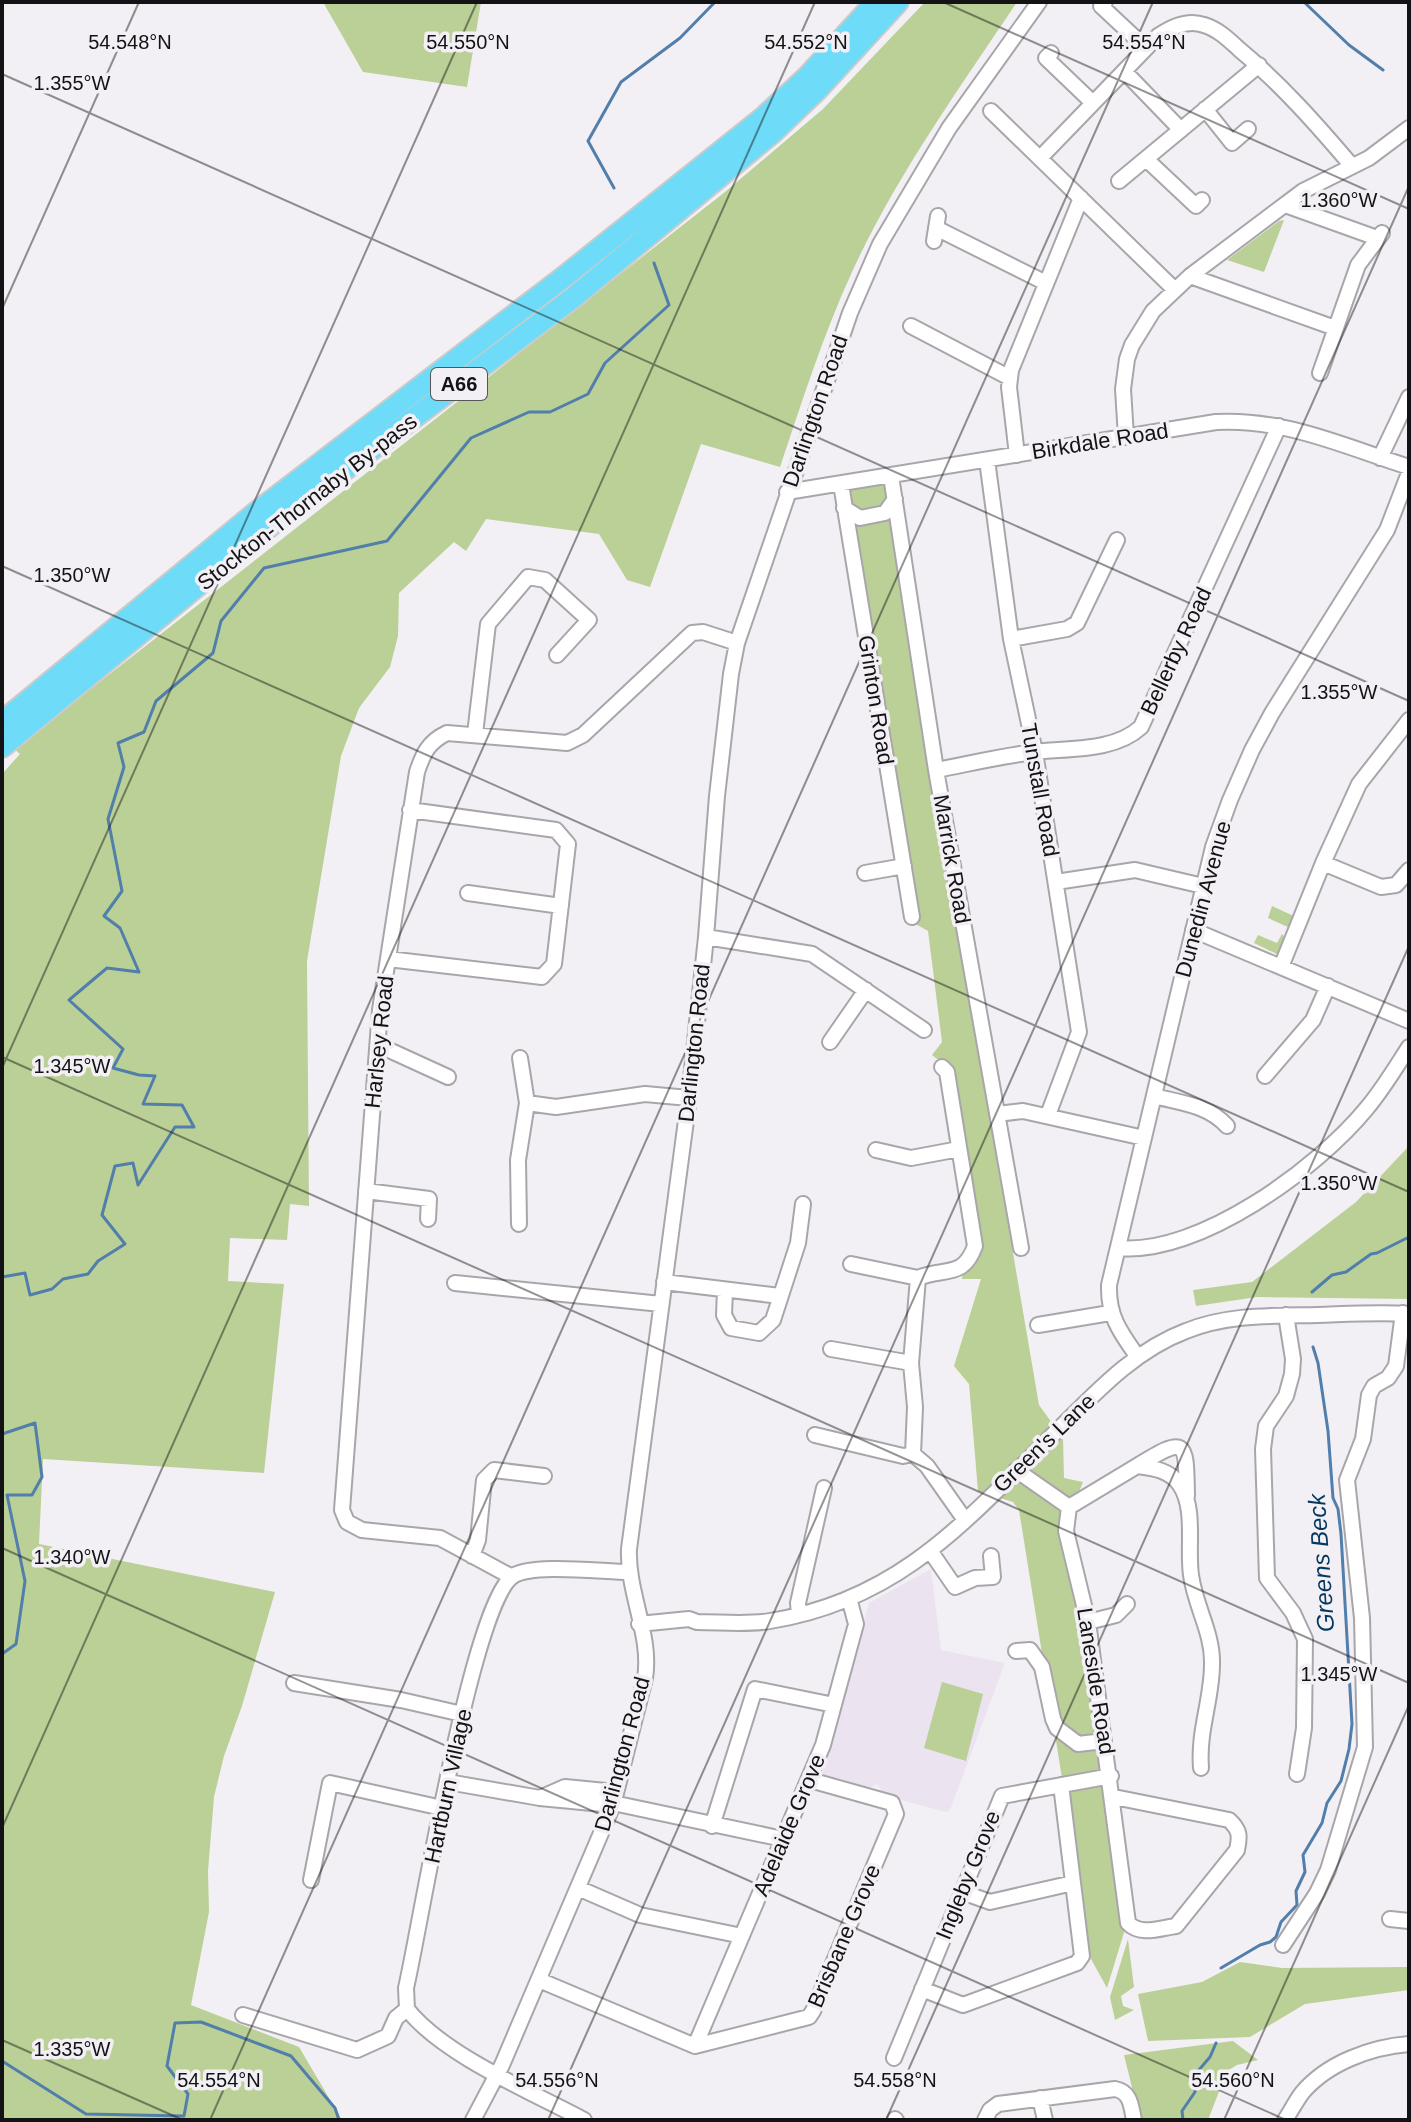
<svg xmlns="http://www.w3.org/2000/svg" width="1411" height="2122" font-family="Arial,sans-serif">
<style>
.built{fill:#ebe3ef}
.green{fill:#bad096}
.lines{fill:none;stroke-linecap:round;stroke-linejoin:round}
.stream{stroke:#517eab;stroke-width:3}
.minor-casing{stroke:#a9a6ab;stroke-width:18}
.highway-casing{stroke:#cbcbcb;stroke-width:24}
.minor{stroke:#fff;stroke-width:14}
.highway{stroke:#6edcf8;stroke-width:20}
.ticks{fill:none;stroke:#131214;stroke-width:2;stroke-opacity:0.45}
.labels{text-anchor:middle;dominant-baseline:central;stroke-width:7;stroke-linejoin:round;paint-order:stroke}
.shield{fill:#f3f0f5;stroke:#565558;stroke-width:2}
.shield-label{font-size:20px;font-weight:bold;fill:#131214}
.street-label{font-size:22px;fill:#131214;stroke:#f3f0f5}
.water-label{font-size:24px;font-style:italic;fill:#05375f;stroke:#f3f0f5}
.ticks-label{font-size:20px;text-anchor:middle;fill:#131214;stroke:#f3f0f5;stroke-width:7;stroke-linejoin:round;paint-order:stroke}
</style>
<rect width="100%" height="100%" fill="#f3f0f5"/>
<path class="built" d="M931,1569L941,1650L1005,1663L950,1810L946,1812L886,1796L877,1784L865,1791L817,1778L827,1754L869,1603Z"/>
<path class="green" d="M323,2H481L467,87L363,72Z
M925,2H1017C959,89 896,176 852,272C823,335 802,402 780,467L701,444L650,587L627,580L599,534L486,519L466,551L454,542L399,593L398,636L390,667L359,708L341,756L307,961L309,1206L290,1204L287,1240L230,1238L228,1281L284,1284L264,1473L43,1459L39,1544L275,1592L242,1706L224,1756L214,1797L208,1871L209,1912L191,2005L299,2047L342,2120H2V774L20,754L14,749L725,192L823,109Z
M1284,220L1264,272L1227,260L1279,221Z
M898,483L1013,1231V1253L1039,1405L1063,1438L1064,1478L1083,1482L1067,1522L1126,1926L1107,1988L1091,1959L1019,1510L1013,1502L978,1491L969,1384L954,1366L981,1279H962L967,1242L945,1065L932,1055L942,1042L928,931L912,922L838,491Z
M1272,906L1296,917L1290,928L1268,918Z
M1282,934L1286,939L1279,955L1254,943L1258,935L1277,943Z
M1409,1146V1299L1257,1297L1196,1306L1193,1290L1252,1282L1356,1202Z
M942,1682L983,1694L966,1761L924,1748Z
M1128,1939L1134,1987L1121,1996L1123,2006L1134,2010L1115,2020L1110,1997Z
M1240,1962L1282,1968L1409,1967V1990L1305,2004L1250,2037L1148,2041L1138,1994L1202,1982Z
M1233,2041L1258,2060L1237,2065L1227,2071L1208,2120H1140L1124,2055Z"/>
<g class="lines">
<path class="stream" d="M1304,2L1349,45L1383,70
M614,188L588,141L621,82L680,38L715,2
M2,1277L25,1273L30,1295L52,1289L63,1279L88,1274L98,1261L125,1244L102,1215L115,1166L133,1163L138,1185L175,1127H194L182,1105L143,1104L155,1076L139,1075L113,1068L123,1049L69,1000L107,968L139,972L120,928L104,916L122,891L108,819L124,767L118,743L144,732L156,701L213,653L221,621L264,568L387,541L471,438L529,412H550L588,394L605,363L669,305L654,263
M1312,1292L1332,1275L1346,1272L1371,1254L1377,1253L1409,1237
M2,1434L35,1423L42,1477L32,1495H7L25,1581L16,1644L2,1654
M1221,1968L1260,1945L1270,1942L1276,1937L1281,1922L1297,1905L1296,1891L1305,1872L1303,1855L1322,1823L1327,1803L1341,1781L1349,1749L1352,1724L1341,1534L1338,1509L1333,1498L1328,1431L1318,1363L1313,1347
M2,2061L86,2114L184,2116L188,2094L167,2066L175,2023L201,2022L291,2056L335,2108L339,2120
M1183,2120L1182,2111L1195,2092L1198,2071L1210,2057L1216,2043"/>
<g class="minor-casing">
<path id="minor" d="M1105,2L1101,6L1146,48
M1051,53L1046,58L1093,103
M1124,71L1181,130
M1205,109L1232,143L1248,129
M991,111L1174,289
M1040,158L1158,36C1171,27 1188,19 1204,25C1218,29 1229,40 1240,50C1282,85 1317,125 1352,166
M1146,159L1196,206L1202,200
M1119,181L1259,65
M1285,205L1377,238
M936,228L1046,283
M934,241L938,216
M1190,276L1335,328
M911,326L1010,378
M1320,373L1358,265L1382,233
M1126,437L1123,389L1127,359L1132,345L1153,311L1190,276L1303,191L1369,158L1409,128
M1017,455L1009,387L1011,370L1081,198
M1380,458L1409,397
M987,460L1011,639L1035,752L1079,1032L1048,1115
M891,476L936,770L1021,1248
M841,484L912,917
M787,492L1216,422C1284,418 1346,447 1409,467
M844,508L860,518L885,513L895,499
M1011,639L1067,629L1077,623L1117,540
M475,734L488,624L528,577L545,580L589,620L557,655
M936,770C968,764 1001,756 1034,752C1068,748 1114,752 1141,727L1279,426
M1323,863L1381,887L1396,885L1409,870
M865,873L904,866
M1056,882L1135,870L1203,886
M468,893L561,906
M1193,930L1409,1021
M706,937L812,954L924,1030
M388,959L542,977L554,964L568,844L556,830L410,810
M1281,967L1323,863L1359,784L1409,720
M830,1042L866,990
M378,1045L448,1077
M520,1058L527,1103
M1265,1076L1313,1020L1328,986
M1154,1096C1181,1103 1208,1105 1227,1126
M997,1114L1023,1111L1144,1138
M876,1150L911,1158L959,1149
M366,1191L429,1199L428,1219
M519,1224L518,1160L527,1103L556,1107L645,1094L689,1098
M1118,1248C1199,1256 1318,1168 1367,1108C1383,1089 1396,1067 1409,1047
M851,1264L918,1278
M918,1278L911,1363L915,1407L913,1454L927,1466L965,1520
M918,1278C945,1267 963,1279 975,1246L947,1072L942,1067
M664,1282L780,1296
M455,1283L661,1304
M725,1291L724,1315L731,1328L759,1333L773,1320L798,1243L803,1204
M1286,1315L1293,1359L1292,1374L1286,1396L1266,1426L1263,1449L1267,1578L1293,1613L1305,1639L1304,1728L1297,1774
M1038,1325L1110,1313
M831,1349L911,1363
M1137,1356C1120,1332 1108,1316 1109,1285L1213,847L1230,800L1252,750L1272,713L1387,530L1409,473
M815,1435L903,1456L913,1454
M1137,1466C1187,1435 1186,1440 1187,1496
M1016,1470L1069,1507L1066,1531L1088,1622L1128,1923C1140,1936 1160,1928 1176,1926L1237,1850C1240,1836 1240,1830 1229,1820L1114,1797
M1069,1507L1137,1466C1153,1468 1170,1470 1180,1485C1196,1509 1187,1547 1191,1575C1195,1606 1213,1633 1212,1664C1212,1700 1198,1730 1201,1768
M931,1552L955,1587L975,1578L993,1577L991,1556
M472,1556L478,1540L484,1480L494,1470L544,1476
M512,1577L440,1538L362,1530L347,1522L342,1510L380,1010L417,772C423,754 428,742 447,733L567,743L583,735L692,633L703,632L737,643
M799,1615L798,1603L824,1488
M1088,1622L1116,1615L1127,1604
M639,1624L689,1619L697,1622C721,1622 747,1625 770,1621C906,1599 973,1512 1066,1422C1102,1386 1138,1349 1186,1331C1228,1314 1273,1316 1318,1315C1348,1314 1379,1312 1409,1314
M1016,1651L1030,1650L1042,1667L1053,1719L1057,1728L1078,1744L1104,1741
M294,1683L401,1700L462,1714
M448,1782L540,1798L613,1805
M540,1798L565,1787L616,1792
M613,1803L783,1839
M712,1826L755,1689L834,1705
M311,1880L330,1783L442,1808
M578,1888L640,1915L742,1936
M962,1892L990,1902L1073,1883
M1390,1919L1409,1921
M1283,1945L1317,1893L1328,1870L1365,1747L1362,1618L1347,1480L1363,1439L1369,1395L1374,1386L1388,1378L1396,1366L1403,1313
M539,1980L695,2046L809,2017L813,2011L896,1814L892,1803L810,1780
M922,1989L963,2005L1077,1963L1082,1956L1061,1785
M243,2015L357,2050L388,2036L396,2018L407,2009
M695,2046L823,1745L856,1624L849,1598
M894,2058L1002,1796L1111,1776
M1040,2098L1045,2120
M895,2119L896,2120
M473,2120L502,2065L613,1805L645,1678C652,1636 627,1592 629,1549L689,1098L706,937L717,796L731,674L737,643L850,313L880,244L949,128L1039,2
M584,2120C532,2092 443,2055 407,2009L406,1988C421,1923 472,1603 513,1576C533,1563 603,1572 629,1572
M985,2120L990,2110L998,2104L1115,2089C1131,2092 1131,2106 1134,2120
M1285,2120C1291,2111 1296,2101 1302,2093C1327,2063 1371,2047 1409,2044"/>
</g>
<g class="highway-casing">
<path id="highway" d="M2,722L258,511L564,277L764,117L807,77L876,2
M2,747L270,526L574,297L772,133L818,89L898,2"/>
</g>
<use href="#minor" class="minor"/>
<use href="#highway" class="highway"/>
</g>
<path class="ticks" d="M943,2L1409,209M2,74L1409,701M2,309L139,2M2,566L1409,1192M2,1057L1409,1683M2,1068L477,2M2,1548L1286,2120M2,1828L815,2M2,2040L183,2120M210,2120L1153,2M548,2120L1409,186M886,2120L1409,946M1224,2120L1409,1705"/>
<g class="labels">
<rect class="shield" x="431" y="368" width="56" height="32" rx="6"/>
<g class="shield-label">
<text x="459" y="384">A66</text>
</g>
<g class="street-label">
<text transform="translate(815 411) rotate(-71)">Darlington Road</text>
<text transform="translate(1100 441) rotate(-9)">Birkdale Road</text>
<text transform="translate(307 502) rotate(-38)">Stockton-Thornaby By-pass</text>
<text transform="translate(1176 651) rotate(-65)">Bellerby Road</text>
<text transform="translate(876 700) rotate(81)">Grinton Road</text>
<text transform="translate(1040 790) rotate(80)">Tunstall Road</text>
<text transform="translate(952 859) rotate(80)">Marrick Road</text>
<text transform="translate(1203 899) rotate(-75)">Dunedin Avenue</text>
<text transform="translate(379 1042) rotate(-84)">Harlsey Road</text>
<text transform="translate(694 1043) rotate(-84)">Darlington Road</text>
<text transform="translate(1044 1443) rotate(-44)">Green's Lane</text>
<text transform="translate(1096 1681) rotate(81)">Laneside Road</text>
<text transform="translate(622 1754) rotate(-75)">Darlington Road</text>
<text transform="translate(448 1786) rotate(-78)">Hartburn Village</text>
<text transform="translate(789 1825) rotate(-67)">Adelaide Grove</text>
<text transform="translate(968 1875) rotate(-68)">Ingleby Grove</text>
<text transform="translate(844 1936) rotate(-67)">Brisbane Grove</text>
</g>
<g class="water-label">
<text transform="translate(1321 1563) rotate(-94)">Greens Beck</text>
</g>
</g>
<g class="ticks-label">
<text x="130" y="49">54.548°N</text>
<text x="806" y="49">54.552°N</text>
<text x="468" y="49">54.550°N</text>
<text x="1144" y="49">54.554°N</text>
<text x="72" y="90">1.355°W</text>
<text x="1339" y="207">1.360°W</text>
<text x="72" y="582">1.350°W</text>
<text x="1339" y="699">1.355°W</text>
<text x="72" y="1073">1.345°W</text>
<text x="1339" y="1190">1.350°W</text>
<text x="72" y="1564">1.340°W</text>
<text x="1339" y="1681">1.345°W</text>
<text x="72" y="2056">1.335°W</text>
<text x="219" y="2087">54.554°N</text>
<text x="557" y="2087">54.556°N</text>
<text x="895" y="2087">54.558°N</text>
<text x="1233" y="2087">54.560°N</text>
</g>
<rect width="1411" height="2122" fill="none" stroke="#131214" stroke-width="8"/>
</svg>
